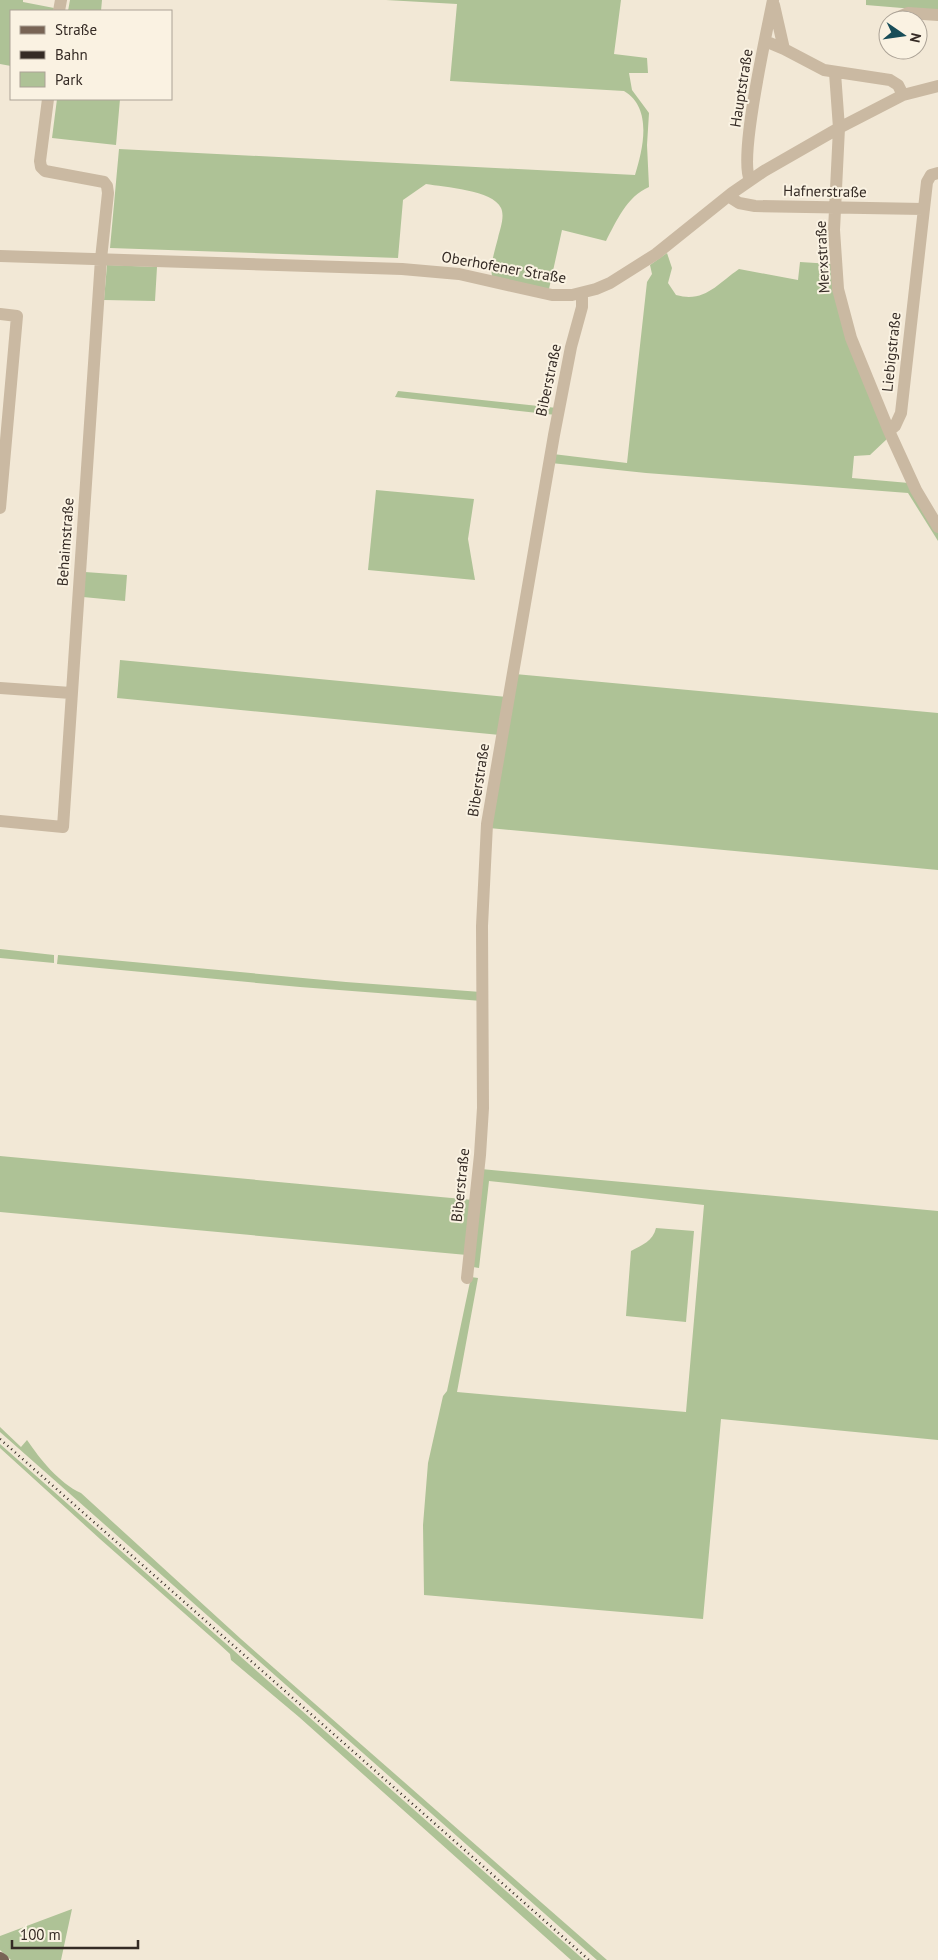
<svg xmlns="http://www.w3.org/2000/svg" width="938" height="1960" font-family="'PT Sans',sans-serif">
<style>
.green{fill:#aec296}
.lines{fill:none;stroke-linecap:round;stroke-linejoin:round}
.minor{stroke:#cab9a2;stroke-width:12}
.major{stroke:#786455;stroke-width:12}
.rail{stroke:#352b25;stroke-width:2.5;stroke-dasharray:1 4;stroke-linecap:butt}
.labels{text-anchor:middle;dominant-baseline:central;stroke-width:4;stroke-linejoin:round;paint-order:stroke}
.street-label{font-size:15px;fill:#352b25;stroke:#faf2e2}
</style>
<rect width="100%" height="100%" fill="#f2e8d6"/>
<path class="green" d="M0,0H23V2L54,8L53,11H11V66L0,64Z
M70,0H102L101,11H68Z
M386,0H621L614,54L647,58L648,73H629L632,90L649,113L647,145L649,187C627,196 616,222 606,241L562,230L549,289L492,276C490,264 495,250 498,238C500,229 505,217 501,208C493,190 444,187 426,184L403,200L398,258L110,248L119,149L635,175C643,149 653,108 624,91L450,81L457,4Z
M866,0H938V11L866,5Z
M57,99H120L116,145L52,138Z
M667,253L672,268L668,283L676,295C705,303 717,284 739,269L798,280L800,262L832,264L888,438L870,455L854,456L852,478L909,483L938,531V541L908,493L646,473L551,463L553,454L627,463L647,282L652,274L650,265Z
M107,265L157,267L155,301L104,300Z
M398,391L557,408L556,415L395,397Z
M376,490L474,499L468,539L475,580L368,570Z
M85,572L127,575L125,601L83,597Z
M120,660L507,697L500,735L117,698Z
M515,674L938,713V870L489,828Z
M0,949L54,955V963L0,958Z
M58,955L346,982L481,992L482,1001L300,987L57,964Z
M0,1156L473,1200L467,1255L0,1212Z
M481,1169L938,1211V1440L721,1419L703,1619L424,1595L423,1525L428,1463L443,1396L447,1391L471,1277L478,1278L457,1392L686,1412L704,1205L489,1181L479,1268L473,1267Z
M656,1228L694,1231L686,1322L626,1316L631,1251C642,1245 653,1241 656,1228Z
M0,1427L21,1447L27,1440C40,1459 59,1483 81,1493L241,1639L607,1960H597L0,1432Z
M0,1444L584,1960H571L299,1717L231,1660L230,1654L218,1643L100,1539L0,1448Z
M72,1909L61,1960H11L0,1950V1936Z"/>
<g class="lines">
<path class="minor" d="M774,5L784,49
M59,11L61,0
M899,17L908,13L938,15
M765,41L784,49L824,70L890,80L898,85L903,95
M835,73L839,128L834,230L838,289L851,338L889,431
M938,173L931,175L927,182L901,413L895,426L889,431L916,490L938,527
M750,180C738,158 767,31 773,0
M728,196L739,203L755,206L923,209
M0,256L402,269L459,274L552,295H572L596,289L610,283L656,254L732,193L764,171L839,128L903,95L938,86
M0,314L17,316L0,508
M0,688L71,693
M0,821L63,827L101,259L108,193L107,186L104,182L45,171L41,167L40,161L48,99
M467,1278L480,1155L483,1108L482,926L487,824L554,435L571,347L582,307V294"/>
<path class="major" d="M0,1958L3,1960"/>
<path class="rail" d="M0,1439L589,1960"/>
</g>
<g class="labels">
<g class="street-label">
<text transform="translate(741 88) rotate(-81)">Hauptstraße</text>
<text transform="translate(825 191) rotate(1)">Hafnerstraße</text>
<text transform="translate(822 257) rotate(-93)">Merxstraße</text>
<text transform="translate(504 267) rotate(10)">Oberhofener Straße</text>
<text transform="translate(891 352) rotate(-84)">Liebigstraße</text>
<text transform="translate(548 380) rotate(-78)">Biberstraße</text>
<text transform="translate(65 542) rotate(-86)">Behaimstraße</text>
<text transform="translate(478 780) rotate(-81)">Biberstraße</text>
<text transform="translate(460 1185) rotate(-84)">Biberstraße</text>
</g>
</g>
<rect x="10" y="10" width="162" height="90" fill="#faf2e2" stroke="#aba296"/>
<rect x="20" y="26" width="25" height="8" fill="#786455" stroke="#aba296"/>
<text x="55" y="35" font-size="15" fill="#352b25">Straße</text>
<rect x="20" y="51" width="25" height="8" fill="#352b25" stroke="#aba296"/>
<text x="55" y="60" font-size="15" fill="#352b25">Bahn</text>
<rect x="20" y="72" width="25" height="15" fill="#aec296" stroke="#aba296"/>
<text x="55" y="85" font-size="15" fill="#352b25">Park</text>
<g transform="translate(903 35) rotate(103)"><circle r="24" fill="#faf2e2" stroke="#aba296"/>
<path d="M0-4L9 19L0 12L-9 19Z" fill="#184d58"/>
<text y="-8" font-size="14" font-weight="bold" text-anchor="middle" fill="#352b25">N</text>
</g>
<path d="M12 1940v8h126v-8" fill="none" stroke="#352b25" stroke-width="2.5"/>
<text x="20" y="1940" font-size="15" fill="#352b25" stroke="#faf2e2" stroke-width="4" paint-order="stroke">100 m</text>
</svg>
